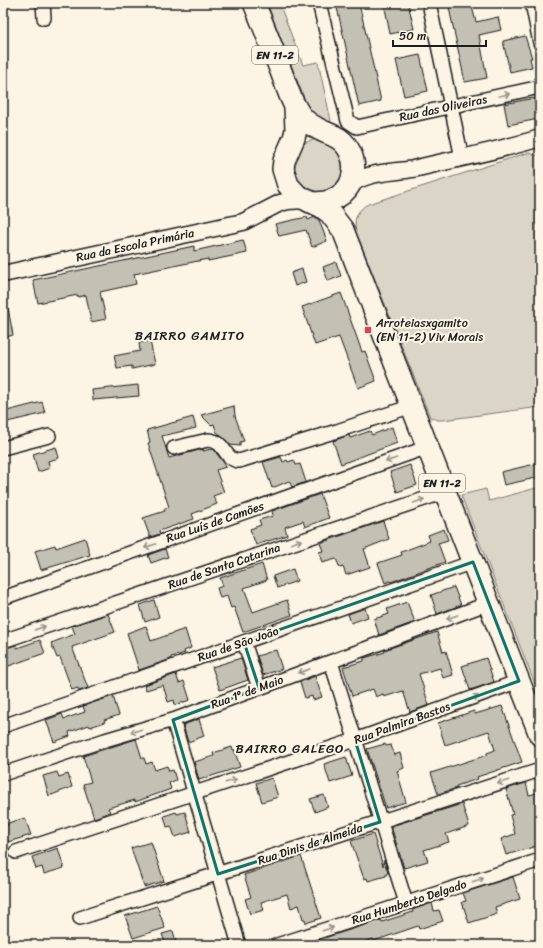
<svg xmlns="http://www.w3.org/2000/svg" width="543" height="948" font-family="Sriracha,sans-serif">
<style>
.green{fill:#dbd5c8;stroke:#7c7872}
.building{fill:#c4c0b3;stroke:#1c1c1c}
.lines{fill:none;stroke-linecap:round;stroke-linejoin:round}
.minor-casing{stroke:#1c1c1c;stroke-width:16}
.tertiary-casing{stroke:#1c1c1c;stroke-width:19}
.primary-casing{stroke:#1c1c1c;stroke-width:24}
.minor{stroke:#fcf5e5;stroke-width:13}
.tertiary{stroke:#fcf5e5;stroke-width:16}
.primary{stroke:#fcf5e5;stroke-width:21}
.oneway{stroke:#97938b}
.marked{fill:none;stroke:#0f766e;stroke-width:3;stroke-linejoin:round}
.poi-dot{fill:#d1495b;stroke:#fcf5e5;stroke-width:1.5}
.labels{text-anchor:middle;dominant-baseline:central;stroke-width:4;stroke-linejoin:round;paint-order:stroke}
.shield{fill:#fcf5e5;stroke:#5f5d58;stroke-width:1}
.shield-label{font-size:11px;font-weight:bold;fill:#1c1c1c}
.street-label{font-size:12px;fill:#1c1c1c;stroke:#fcf5e5}
.poi-label{font-size:12px;fill:#1c1c1c;stroke:#fcf5e5;text-anchor:start}
.neighbourhood-label{font-size:13px;letter-spacing:1px;fill:#1c1c1c;stroke:#fcf5e5}
</style>
<rect width="100%" height="100%" fill="#fcf5e5"/>
<filter id="ink" filterUnits="userSpaceOnUse"><feTurbulence type="fractalNoise" baseFrequency=".025" numOctaves="2"/><feDisplacementMap in="SourceGraphic" scale="8" xChannelSelector="R" yChannelSelector="G"/><feConvolveMatrix kernelMatrix="1 2 1 2 8 2 1 2 1" color-interpolation-filters="sRGB"/></filter>
<g filter="url(#ink)">
<path class="green" d="M267,3H279L303,65L318,62L331,121L329,123L318,119L308,108Z
M322,139L341,149L346,177L324,195L303,191L291,172C296,152 297,140 322,139Z
M527,153H530L534,155H538L540,166L536,232L540,276V407L443,420H438L430,417L356,232C353,219 357,210 368,204Z
M540,487V697L461,495L486,489L489,501Z"/>
<path class="building" d="M336,3H359L381,101L359,106Z
M384,3H408L414,29L390,34Z
M448,3H471L476,22L498,17L501,30L479,35L487,78L465,82Z
M525,36L532,58H530L532,67L510,72L503,41Z
M420,55L428,91L404,96L396,60Z
M534,98L539,119L508,125L504,104Z
M307,217L308,220L315,217L319,220L327,241L312,247L306,230L279,236L275,224Z
M243,240L247,253L208,261V259L134,274L136,284L100,292L106,319L91,322L86,295L78,297V295L38,303L33,280L194,246V251Z
M336,262L341,276L328,281L323,267Z
M302,269L306,282L295,286L291,273Z
M341,293L362,352L365,351L376,381L358,388L339,337L315,345L302,307Z
M8,308L13,335L3,338V309Z
M150,341L155,364L132,369V366L117,368L114,356L140,351L139,343Z
M138,385L139,396L93,400L92,390Z
M42,402L45,413L3,423V412Z
M234,406L235,416L244,441L240,442V446L230,445L216,431L214,424L211,425L201,415Z
M193,417L196,428L162,436L169,458L203,449V451L211,449L214,450L224,463L226,467L216,470L224,492L213,496L217,504L192,514L194,519L159,531L160,534L150,537L143,518L165,511L164,509L169,507L148,443L150,442L147,430Z
M392,427L397,443L341,464L333,441L349,435L350,438L370,431L372,435Z
M56,447L59,458L48,461L50,468L38,472L33,454Z
M281,457L283,462L287,460L288,462L294,460L296,465L300,464L306,482L292,487L289,481L272,488L263,462Z
M539,463L540,477L504,485L501,472Z
M410,465L417,485L397,492L390,472Z
M320,494L329,518L305,527L303,521L285,527L287,535L256,545L250,529L261,525L259,520L273,516L272,511Z
M383,521L389,539L364,549L370,567L346,575L343,567L340,568L336,559L322,563L319,552L323,551L320,543Z
M444,529L448,540L438,543L445,562L391,582L390,581L385,583L378,563L402,555L401,552L430,541L428,535Z
M85,538L90,555L41,570L35,551L55,545L56,548Z
M165,549L168,557L151,563L148,555Z
M262,564L267,580L244,588L253,612L287,600L292,615L243,632L234,607L231,608L227,596L220,598L217,588L223,586L220,578Z
M293,569L297,581L277,588L273,576Z
M454,587L461,605L437,614L431,595Z
M154,600L159,617L145,622L140,605Z
M407,602L415,622L379,635L374,619L389,614L387,609Z
M365,608L368,617L351,623L348,614Z
M108,614L115,632L72,647L88,688L79,691L78,688L72,690L60,657L57,658L51,643L75,634L72,626Z
M146,626L151,641L185,629L191,648L184,651L185,653L171,657V659L139,670L127,633Z
M437,632L443,652L446,651L453,675L443,678L440,668L419,674L429,705L410,712L403,691L384,697L383,694L376,697L373,689L352,696L343,667L364,661V658L385,652L384,650Z
M40,640L45,653L3,668V649L16,645L17,648Z
M276,650L282,669L263,675L257,656Z
M241,658L248,680L220,690L212,667Z
M486,658L494,682L470,690L462,666Z
M176,674L179,683L184,681L190,700L175,705L174,700L168,702L163,685L146,690L144,685Z
M315,676L322,697L313,700L312,696L305,698L300,682Z
M113,696L119,715L104,720L105,722L90,727L89,725L69,732L70,736L54,742L46,720L62,714L64,719L85,712L83,706Z
M502,706L522,762L477,777L478,779L456,786L457,788L438,794L431,773L487,755V753L495,750L489,731L445,745L438,723L474,711L475,714Z
M199,719L204,736L188,742L183,725Z
M136,739L142,758H144L146,764L152,762L155,770L167,766L169,771L173,770L176,780L169,783L171,789L135,802V800L108,808L110,812L94,818L83,784L91,782L83,756Z
M385,744L386,746L391,745L394,755L400,753L404,768L397,771L406,802L386,808L367,749Z
M232,747L233,750L234,749L240,767L199,780L194,762L214,756L213,753Z
M346,757L352,776L330,783L324,764Z
M57,772L59,777L68,774L72,787L49,796L43,776Z
M272,778L278,797L262,802L256,783Z
M526,783L529,795L537,793L540,803V845L506,855L501,839L515,834L510,815L513,814L506,789Z
M324,795L328,807L315,812L310,799Z
M462,804L469,826L446,834L449,842L424,850L428,861L404,868L391,826Z
M176,812L177,814L185,812L191,832L175,837L171,826L167,827L164,816Z
M25,818L31,835L8,842L4,827L8,825V823Z
M373,834L383,866L384,860L388,873L386,874V876L368,881L367,878L364,879L351,841Z
M151,842L164,881L144,887L131,848Z
M58,848L64,868L44,874L42,867L36,869L32,857Z
M301,856L321,918L306,923L305,919H303L299,905L291,908L287,894L261,902L264,910L250,914L245,899L251,897L244,875Z
M513,877L520,899L495,907L497,914L469,923L462,902L466,901L463,893Z
M432,903L434,911L439,910L443,921L419,929L418,926L374,941L373,939L354,945H308V943L381,920L382,922L413,912L412,910Z
M157,906L165,928L133,938L125,916Z
M173,931L176,942L166,945L162,934Z"/>
<g class="lines">
<g class="minor-casing">
<path id="minor" d="M43,3L44,18
M319,3L348,121L357,127L540,87
M429,3L462,158
M532,3L540,43
M3,448L49,436
M174,448L208,440C227,441 222,459 239,461L337,431L412,406
M3,598L428,447
M3,641L445,492
M244,642L259,688
M331,662L406,903
M173,720L239,945
M3,726L473,562
M3,774L105,740L173,720L489,603
M16,852L355,740L519,681
M80,918L540,770
M277,945L540,860"/>
</g>
<g class="tertiary-casing">
<path id="tertiary" d="M349,186C367,171 391,173 413,169C455,159 498,151 540,138
M3,274L243,222L280,203L288,201L304,200"/>
</g>
<g class="primary-casing">
<path id="primary" d="M254,3C264,27 273,50 282,74C286,85 290,98 296,108C300,116 307,123 315,127C321,131 328,133 334,136C348,142 356,159 353,174C352,182 348,189 342,194C332,202 322,204 310,202
M295,107L296,130L294,138L284,161L283,169L288,185L298,196L322,207L330,213L343,230L540,735"/>
</g>
<use href="#minor" class="minor"/>
<use href="#tertiary" class="tertiary"/>
<use href="#primary" class="primary"/>
</g>
<defs><path id="oneway-shaft" d="M-6 0H5M1.5-3L5.5 0L1.5 3" fill="none" stroke-width="1.6" stroke-linecap="round" stroke-linejoin="round"/></defs>
<g class="oneway">
<use href="#oneway-shaft" transform="translate(504 95) rotate(-12)"/>
<use href="#oneway-shaft" transform="translate(391 460) rotate(161)"/>
<use href="#oneway-shaft" transform="translate(419 501) rotate(-19)"/>
<use href="#oneway-shaft" transform="translate(296 542) rotate(-19)"/>
<use href="#oneway-shaft" transform="translate(150 546) rotate(161)"/>
<use href="#oneway-shaft" transform="translate(452 617) rotate(160)"/>
<use href="#oneway-shaft" transform="translate(40 628) rotate(-19)"/>
<use href="#oneway-shaft" transform="translate(304 671) rotate(160)"/>
<use href="#oneway-shaft" transform="translate(473 698) rotate(-20)"/>
<use href="#oneway-shaft" transform="translate(136 731) rotate(163)"/>
<use href="#oneway-shaft" transform="translate(231 781) rotate(-18)"/>
<use href="#oneway-shaft" transform="translate(503 782) rotate(162)"/>
<use href="#oneway-shaft" transform="translate(478 880) rotate(-18)"/>
<use href="#oneway-shaft" transform="translate(328 929) rotate(-18)"/>
</g>
</g>
<path class="marked" d="M473,562L519,681L355,740L380,822L218,874L173,720L259,688L244,642Z"/>
<rect class="poi-dot" x="364" y="326" width="8" height="8" rx="2"/>
<g class="labels">
<g class="shield">
<rect x="252" y="46" width="46" height="18" rx="3"/>
<rect x="419" y="474" width="46" height="18" rx="3"/>
</g>
<g class="shield-label">
<text x="275" y="55">EN 11-2</text>
<text x="442" y="483">EN 11-2</text>
</g>
<g class="street-label">
<text transform="translate(443 108) rotate(-12)">Rua das Oliveiras</text>
<text transform="translate(135 245) rotate(-12)">Rua da Escola Primária</text>
<text transform="translate(215 522) rotate(-19)">Rua Luís de Camões</text>
<text transform="translate(224 566) rotate(-19)">Rua de Santa Catarina</text>
<text transform="translate(238 644) rotate(-19)">Rua de São João</text>
<text transform="translate(247 692) rotate(-20)">Rua 1º de Maio</text>
<text transform="translate(402 723) rotate(-20)">Rua Palmira Bastos</text>
<text transform="translate(310 844) rotate(-18)">Rua Dinis de Almeida</text>
<text transform="translate(409 902) rotate(-18)">Rua Humberto Delgado</text>
</g>
<g class="poi-label">
<text x="376" y="323">Arroteiasxgamito<tspan x="376" dy="14">(EN 11-2) Viv Morais</tspan></text>
</g>
<g class="neighbourhood-label">
<text x="190" y="335">BAIRRO GAMITO</text>
<text x="290" y="748">BAIRRO GALEGO</text>
</g>
</g>
<rect width="543" height="948" fill="none" stroke="#fcf5e5" stroke-width="16"/>
<rect x="8" y="8" width="527" height="932" fill="none" stroke="#1c1c1c" stroke-width="1.5" filter="url(#ink)"/>
<path d="M393 40v6h93v-6" fill="none" stroke="#1c1c1c" stroke-width="2"/>
<text x="399" y="40" font-size="12" fill="#1c1c1c" stroke="#fcf5e5" stroke-width="3" paint-order="stroke">50 m</text>
</svg>
